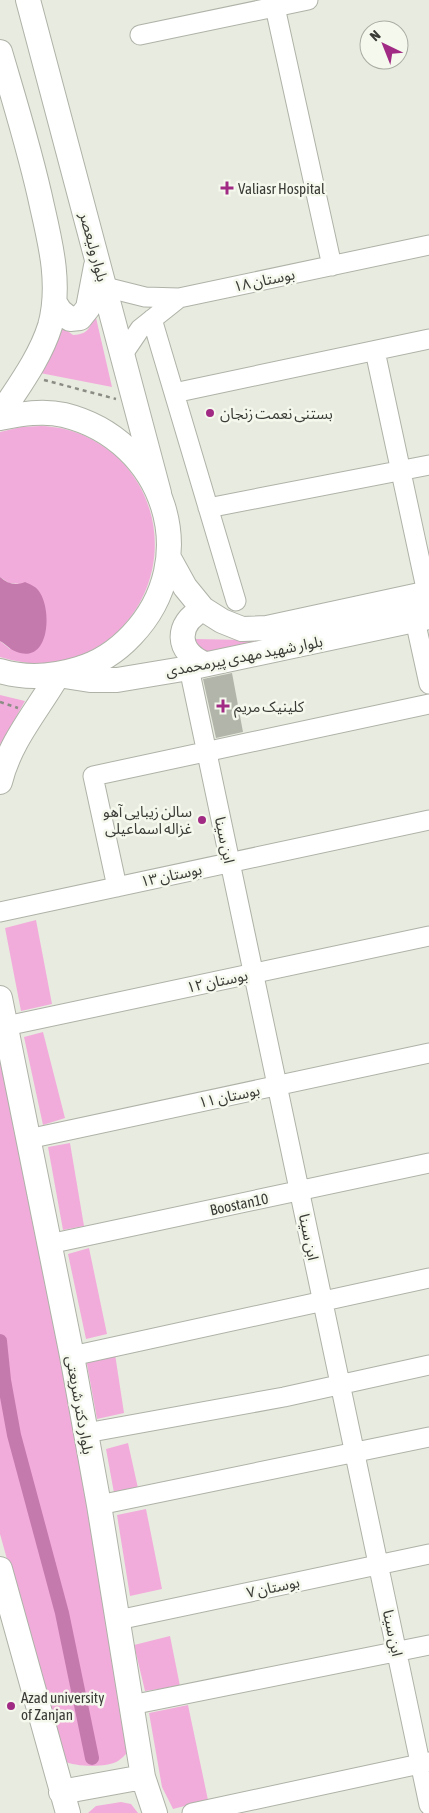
<svg xmlns="http://www.w3.org/2000/svg" width="429" height="1813" font-family="'Asap Condensed','Noto Sans Arabic',sans-serif">
<style>
.green{fill:#f2acdb}
.water{fill:#c57aae}
.lines{fill:none;stroke-linecap:round;stroke-linejoin:round}
.canal{stroke:#c57aae;stroke-width:14}
.building{fill:#b2b5aa}
.minor-casing{stroke:#aeb2a7;stroke-width:21}
.major-casing{stroke:#aeb2a7;stroke-width:26}
.path{stroke:#8b8d85;stroke-width:2.5;stroke-dasharray:4 4;stroke-linecap:butt}
.minor{stroke:#fff;stroke-width:19}
.major{stroke:#fff;stroke-width:24}
.poi-dot{fill:#a12b84;stroke:#f5f9ed;stroke-width:2}
.labels{text-anchor:middle;dominant-baseline:central;stroke-width:5;stroke-linejoin:round;paint-order:stroke}
.poi-label{font-size:15px;fill:#3a3b36;stroke:#f5f9ed;text-anchor:start}
.street-label{font-size:15px;fill:#3a3b36;stroke:#f5f9ed}
</style>
<rect width="100%" height="100%" fill="#e8ece0"/>
<path class="green" d="M94,309L112,387L40,373L61,326L73,335C92,334 91,324 94,309Z
M21,427C31,427 42,425 52,427C76,429 101,442 119,459C189,529 151,648 52,663C35,665 17,662 0,657V641L10,649L20,584L9,583L0,577V432Z
M429,603V607L206,654L195,645V639L246,640Z
M0,695L25,701L0,745Z
M36,920L52,1004L21,1011L5,928Z
M43,1032L65,1118L43,1125L24,1037Z
M0,1039L68,1383L127,1753C124,1756 121,1759 118,1761C106,1768 76,1767 63,1761L0,1534Z
M70,1143L84,1226L63,1230L48,1147Z
M89,1248L107,1334L86,1339L68,1254Z
M115,1354L124,1413L97,1419L86,1359Z
M128,1443L138,1488L114,1493L106,1449Z
M146,1509L162,1589L130,1596L117,1515Z
M170,1636L180,1686L145,1691L134,1645Z
M188,1705L208,1800L173,1809L162,1787L149,1713Z
M121,1802L131,1804L138,1813H88L96,1806Z"/>
<path class="water" d="M0,577C8,584 15,586 25,582C29,584 35,586 38,590C52,606 51,661 20,653C11,651 7,645 0,641Z"/>
<g class="lines">
<path class="canal" d="M0,1341L4,1380L14,1435L62,1613L92,1758"/>
</g>
<path class="building" d="M232,673L243,732L216,738L203,679Z"/>
<g class="lines">
<g class="minor-casing">
<path id="minor" d="M275,7L332,266
M140,35L308,0
M105,287L145,297L179,298L429,245
M152,319L236,601
M375,351L427,593
M123,354L140,329L179,298
M174,393L429,339
M208,508L429,465
M415,620L429,684
M189,668L429,1805
M117,887L93,776L429,704
M0,912L429,820
M6,1026L429,936
M28,1139L429,1053
M49,1244L429,1163
M72,1356L429,1278
M86,1433L284,1397L429,1365
M99,1505L429,1437
M118,1620L429,1554
M131,1705L429,1645
M192,1813L429,1762"/>
</g>
<g class="major-casing">
<path id="major" d="M28,0L159,493
M0,52C15,103 31,154 42,206C51,245 61,286 50,326C40,358 18,387 0,415
M55,303L60,311L70,319L80,318L88,308L96,266
M0,418C21,414 43,410 64,415C165,440 204,559 132,635C117,651 99,663 78,669C52,677 27,679 0,671
M169,558L185,587L203,609L222,621L242,629L267,628L429,593
M203,609C175,624 176,652 205,664
M0,782C10,741 37,711 58,675L90,680H117L189,668L429,617
M0,998L72,1356L99,1505L143,1777L155,1813
M0,1569L68,1813
M61,1792L143,1777"/>
</g>
<path class="path" d="M44,380L116,399
M0,702L18,708"/>
<use href="#minor" class="minor"/>
<use href="#major" class="major"/>
</g>
<g class="poi-dot">
<path d="M224.5 180.5h5v5h5v5h-5v5h-5v-5h-5v-5h5z"/>
<circle cx="210" cy="413" r="5"/>
<path d="M220.5 698.5h5v5h5v5h-5v5h-5v-5h-5v-5h5z"/>
<circle cx="202" cy="820" r="5"/>
<circle cx="11" cy="1706" r="5"/>
</g>
<g class="labels">
<g class="poi-label">
<text x="238" y="188">Valiasr Hospital</text>
<text x="220" y="413">بستنی نعمت زنجان</text>
<text x="234" y="706">کلینیک مریم</text>
<text x="192" y="811" text-anchor="end">سالن زیبایی آهو<tspan x="192" dy="17">غزاله اسماعیلی</tspan></text>
<text x="21" y="1697">Azad university<tspan x="21" dy="17">of Zanjan</tspan></text>
</g>
<g class="street-label">
<text transform="translate(94 247) rotate(75)">بلوار ولیعصر</text>
<text transform="translate(264 280) rotate(-12)">بوستان ۱۸</text>
<text transform="translate(244 656) rotate(-11)">بلوار شهید مهدی پیرمحمدی</text>
<text transform="translate(225 840) rotate(78)">ابن سینا</text>
<text transform="translate(171 875) rotate(-12)">بوستان ۱۳</text>
<text transform="translate(217 981) rotate(-12)">بوستان ۱۲</text>
<text transform="translate(229 1096) rotate(-12)">بوستان ۱۱</text>
<text transform="translate(239 1204) rotate(-12)">Boostan10</text>
<text transform="translate(309 1237) rotate(78)">ابن سینا</text>
<text transform="translate(80 1405) rotate(80)">بلوار دکتر شریعتی</text>
<text transform="translate(273 1587) rotate(-12)">بوستان ۷</text>
<text transform="translate(393 1633) rotate(78)">ابن سینا</text>
</g>
</g>
<g transform="translate(384 45) rotate(317)"><circle r="24" fill="#f5f9ed" stroke="#aaada4"/>
<path d="M0-4L9 19L0 12L-9 19Z" fill="#a12b84"/>
<text y="-8" font-size="14" font-weight="bold" text-anchor="middle" fill="#3a3b36">N</text>
</g>
</svg>
